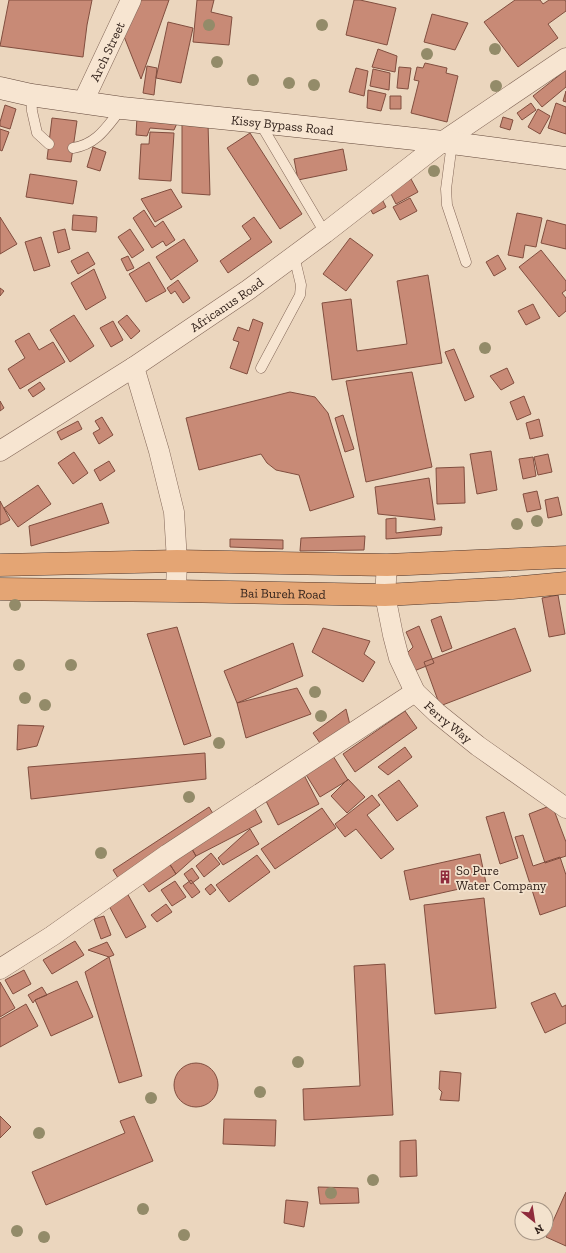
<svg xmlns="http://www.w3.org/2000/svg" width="566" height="1253" font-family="'Zilla Slab',serif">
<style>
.building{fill:#c88a76;stroke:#814e3f}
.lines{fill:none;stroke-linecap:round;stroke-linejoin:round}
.service-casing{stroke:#836758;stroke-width:11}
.minor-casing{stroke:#836758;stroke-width:21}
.secondary-casing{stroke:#64493b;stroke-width:23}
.trunk-casing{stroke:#50372c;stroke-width:23}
.service{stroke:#f7e5d1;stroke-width:10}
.minor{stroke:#f7e5d1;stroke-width:20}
.secondary{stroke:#f7e5d1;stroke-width:22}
.trunk{stroke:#e4a574;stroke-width:22}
.tree{fill:#938b69}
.labels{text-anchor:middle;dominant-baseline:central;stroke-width:3.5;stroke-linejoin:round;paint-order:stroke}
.street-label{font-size:13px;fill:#33231c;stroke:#f3e2cd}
.poi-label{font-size:13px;fill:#33231c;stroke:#f3e2cd;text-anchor:start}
</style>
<rect width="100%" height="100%" fill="#ebd6be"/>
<path class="building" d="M9,0H92L87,25L83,57L0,46Z
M138,0H169L141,79L123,34Z
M197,0H214L211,12L232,17L229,45L193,42Z
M354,0H360L396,8L387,45L346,35Z
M515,0H540L543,4L549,0H565L566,2V11L548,24L558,38L518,67L484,22Z
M432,14L468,23L455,50L424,42Z
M168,22L193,28L181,83L156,78Z
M378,49L397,56L395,72L372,67Z
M425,63L447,68L446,73L458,76L447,122L411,113L419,81L414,80L417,67L423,68Z
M147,66L157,68L154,95L143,93Z
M399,67L411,68L408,89L397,88Z
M356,68L368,71L364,96L349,92Z
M373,69L390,73L389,90L370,86Z
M566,70V87L542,107L533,96Z
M368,90L386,94L381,111L367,108Z
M566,91V102L563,101Z
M390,96H401V109H390Z
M531,103L536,110L522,120L517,113Z
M556,103L566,107V134L548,128Z
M5,105L16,109L10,129L0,126V122Z
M538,109L550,116L540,134L528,127Z
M137,117L178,121L174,130L150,128L147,136L136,135Z
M503,117L513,120L510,130L500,127Z
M52,118L77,121L71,162L47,159Z
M182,118L208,123L210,195L182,193Z
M0,129L9,132L2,151L0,150Z
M150,132L174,133L171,181L139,179L141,144H149Z
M250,133L302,214L280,229L227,148Z
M93,147L106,152L100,171L87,167Z
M343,149L347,170L298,180L294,159Z
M30,174L77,181L73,204L26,197Z
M411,179L418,192L396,204L389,190Z
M171,189L182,207L155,222L141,199Z
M381,197L386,207L373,214L368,205Z
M410,198L417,211L400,220L393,207Z
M144,210L155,227L163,221L175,240L166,246L163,241L152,248L133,218Z
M517,213L542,218L536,247L525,245L523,258L508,255Z
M73,215L97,217L96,232L72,230Z
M0,217L17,244L0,254Z
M254,217L272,242L228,273L220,261L251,239L242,226Z
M547,220L566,225V249L541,243Z
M65,229L70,249L58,253L53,232Z
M130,229L144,250L132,258L118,237Z
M41,237L50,266L34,271L25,242Z
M350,238L373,255L346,291L323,274Z
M184,239L198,261L171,280L156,257Z
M541,250L566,281V290L562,293L566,298V311L559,317L519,267Z
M88,252L95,264L78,274L71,261Z
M498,255L506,269L494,276L486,262Z
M128,256L134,268L127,271L121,259Z
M149,262L166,291L146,302L129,274Z
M94,269L106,298L86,310L71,283Z
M428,275L442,363L332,380L322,303L351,299L357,351L407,344L397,281Z
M178,280L190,298L183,303L175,291L171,294L167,288Z
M0,288L4,291L0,296Z
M533,304L540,318L526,325L518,311Z
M74,315L94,346L70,362L50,330Z
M127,315L140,331L131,339L118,322Z
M253,319L263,323L247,374L230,368L239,342L233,340L238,327L249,331Z
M113,321L123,340L111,347L100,328Z
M29,333L39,350L53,342L65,362L20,389L8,369L25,358L15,341Z
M454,349L474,397L465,401L445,352Z
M507,368L514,383L501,390L490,376Z
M412,372L432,467L366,482L346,381Z
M40,382L45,389L33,397L28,390Z
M290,392L315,397L328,413L354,497L310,511L299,475L276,470L267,463L261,454L199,470L186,418Z
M524,396L531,414L517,420L510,402Z
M0,401L4,408L0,411Z
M343,415L354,449L345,452L335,418Z
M102,417L113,435L99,444L93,433L100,429L95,421Z
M539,419L543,436L530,439L526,423Z
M78,421L82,429L61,440L57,432Z
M491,451L497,490L477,494L470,454Z
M74,452L88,473L73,484L58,463Z
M548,454L552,472L538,475L534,457Z
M533,457L536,476L523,479L519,459Z
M109,461L115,471L100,481L94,470Z
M464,467L465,503L437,504L436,468Z
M429,478L435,520L378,514L375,487Z
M38,485L51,504L18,527L4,508Z
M537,491L541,509L527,512L523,494Z
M558,497L562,515L548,518L545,500Z
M0,501L10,520L0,525Z
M102,503L109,523L31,546L29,526Z
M396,518V533L442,527L441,535L386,539V519Z
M365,536L364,550L300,551L301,538Z
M230,539L283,540V549L230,547Z
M558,595L565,634L549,637L542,598Z
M441,616L452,648L442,652L431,620Z
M419,626L434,663L414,671L407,653L413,647L406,632Z
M177,627L211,736L184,745L147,634Z
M323,628L370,641L364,654L375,662L363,682L312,652Z
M515,628L531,671L440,706L424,662Z
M293,643L303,676L237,703L224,671Z
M297,688L311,714L246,738L237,703Z
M346,709L350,725L322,746L313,733Z
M405,711L417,728L355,772L343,754Z
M18,725L44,726L37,746L17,750Z
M405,747L412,757L388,775L378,767Z
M205,753L206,779L31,799L28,767Z
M333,756L348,780L320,797L305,773Z
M304,775L319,804L278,825L263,795Z
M348,779L365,797L347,813L331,796Z
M399,780L418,806L397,821L378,795Z
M372,795L380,805L367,815L394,849L381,859L356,829L345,837L335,824Z
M552,805L566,842V856L545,863L529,814Z
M209,807L215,817L120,881L113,870Z
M322,808L336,828L275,869L261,849Z
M255,809L262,822L196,856L189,844Z
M504,812L518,858L500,864L486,817Z
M250,829L259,844L223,865L218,858Z
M523,835L533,866L560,857L566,875V906L540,915L515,837Z
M189,844L196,856L176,874L169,863Z
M211,853L220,864L204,877L196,866Z
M480,854L486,883L410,900L404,871Z
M257,855L270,872L229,902L216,885Z
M169,863L176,874L149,892L141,881Z
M192,868L199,878L191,884L184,874Z
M191,880L200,892L192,898L183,886Z
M175,881L186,897L172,906L161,890Z
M211,884L216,890L210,895L205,889Z
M127,893L146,927L126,938L108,904Z
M484,898L496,1008L435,1014L424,905Z
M166,904L172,912L157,922L151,915Z
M104,916L111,935L101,939L94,919Z
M75,941L84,955L52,974L43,960Z
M107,942L114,955L109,957L88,950Z
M109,957L142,1076L119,1083L85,972Z
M385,964L393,1115L304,1120L303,1089L360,1086L354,966Z
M24,970L31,984L13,994L5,980Z
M77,981L93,1017L51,1036L35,1000Z
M0,982L15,1008L0,1017Z
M42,987L47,995L35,1000L33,1003L28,995Z
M555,993L562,1007L566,1005V1023L545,1033L531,1003Z
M26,1004L38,1026L0,1047V1019Z
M174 1085a22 22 0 1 1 44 0a22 22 0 1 1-44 0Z
M440,1071L461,1073L459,1101L440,1100L442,1092L439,1089Z
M0,1116L11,1127L0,1138Z
M134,1116L153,1161L46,1205L32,1172L125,1133L120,1121Z
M224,1119L276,1120L275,1146L223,1144Z
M416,1140L417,1176L400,1177V1141Z
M318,1187L358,1188L359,1203L320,1204Z
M566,1192V1246L546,1237Z
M286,1200L308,1202L304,1227L284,1223Z"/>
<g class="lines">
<g class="service-casing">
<path id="service" d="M31,95L32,111L37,133L49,144
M260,123L325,233
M452,143L446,189L447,205L466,262
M73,148C98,144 107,126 122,108
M261,368L300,295L301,285L294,256"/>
</g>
<g class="minor-casing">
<g id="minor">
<path id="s1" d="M83,102L131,0"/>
<path d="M134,367L159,451L174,512L177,561L176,591"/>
<path id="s2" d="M0,451L134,367L248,290L325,233L442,142L566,58"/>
<path id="s3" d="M387,565L385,595L393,635L399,658L415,692L437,713L478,746L566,808"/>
<path d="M0,969L52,936L168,854L415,692"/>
</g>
</g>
<g class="secondary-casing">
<g id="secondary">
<path id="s4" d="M0,88L31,95L122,108L259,122L452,143L566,158"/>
</g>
</g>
<g class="trunk-casing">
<g id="trunk">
<path d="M0,565L177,561L387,565L566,557"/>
<path id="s5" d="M0,589L176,591L385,595L512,588L566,583"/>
</g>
</g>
<use href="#service" class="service"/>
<use href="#minor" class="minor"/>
<use href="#secondary" class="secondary"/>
<use href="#trunk" class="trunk"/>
</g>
<g class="tree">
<circle cx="209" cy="25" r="6"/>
<circle cx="322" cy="25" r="6"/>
<circle cx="495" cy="49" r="6"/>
<circle cx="427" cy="54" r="6"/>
<circle cx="217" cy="62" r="6"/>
<circle cx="253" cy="80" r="6"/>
<circle cx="289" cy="83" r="6"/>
<circle cx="314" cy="85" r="6"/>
<circle cx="496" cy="86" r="6"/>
<circle cx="434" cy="171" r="6"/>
<circle cx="485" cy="348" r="6"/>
<circle cx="537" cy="521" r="6"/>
<circle cx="517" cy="524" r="6"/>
<circle cx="15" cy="605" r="6"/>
<circle cx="19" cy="665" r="6"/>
<circle cx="71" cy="665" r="6"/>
<circle cx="315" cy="692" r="6"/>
<circle cx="25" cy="698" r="6"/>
<circle cx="45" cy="705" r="6"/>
<circle cx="321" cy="716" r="6"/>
<circle cx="219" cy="743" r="6"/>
<circle cx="189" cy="797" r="6"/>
<circle cx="101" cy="853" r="6"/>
<circle cx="298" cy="1062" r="6"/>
<circle cx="260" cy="1092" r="6"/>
<circle cx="151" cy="1098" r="6"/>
<circle cx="39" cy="1133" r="6"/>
<circle cx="373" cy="1180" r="6"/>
<circle cx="331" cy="1193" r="6"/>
<circle cx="143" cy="1209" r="6"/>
<circle cx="17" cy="1231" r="6"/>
<circle cx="184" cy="1235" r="6"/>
<circle cx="44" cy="1237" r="6"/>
</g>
<defs>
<g id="building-bare" transform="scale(1.08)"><path d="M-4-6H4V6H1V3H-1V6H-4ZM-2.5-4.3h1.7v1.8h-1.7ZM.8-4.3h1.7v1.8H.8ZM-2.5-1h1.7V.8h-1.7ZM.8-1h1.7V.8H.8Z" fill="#8f2b3c" stroke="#f3e2cd" stroke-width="2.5" paint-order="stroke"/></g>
</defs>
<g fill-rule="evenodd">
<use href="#building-bare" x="445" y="877"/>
</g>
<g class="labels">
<g class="street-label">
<text stroke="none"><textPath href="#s1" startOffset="56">Arch Street</textPath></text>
<text stroke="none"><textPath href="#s4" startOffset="285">Kissy Bypass Road</textPath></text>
<text stroke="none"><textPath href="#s2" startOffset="270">Africanus Road</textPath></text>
<text stroke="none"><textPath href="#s5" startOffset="283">Bai Bureh Road</textPath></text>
<text stroke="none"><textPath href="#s3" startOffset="177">Ferry Way</textPath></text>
</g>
<g class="poi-label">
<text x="456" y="870">So Pure<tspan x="456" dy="15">Water Company</tspan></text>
</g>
</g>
<g transform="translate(534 1221) rotate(150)"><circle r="19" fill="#f3e2cd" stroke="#a69686"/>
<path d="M0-3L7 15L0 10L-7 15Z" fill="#8f2b3c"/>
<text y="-6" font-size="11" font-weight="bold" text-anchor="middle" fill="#33231c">N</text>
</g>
</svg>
